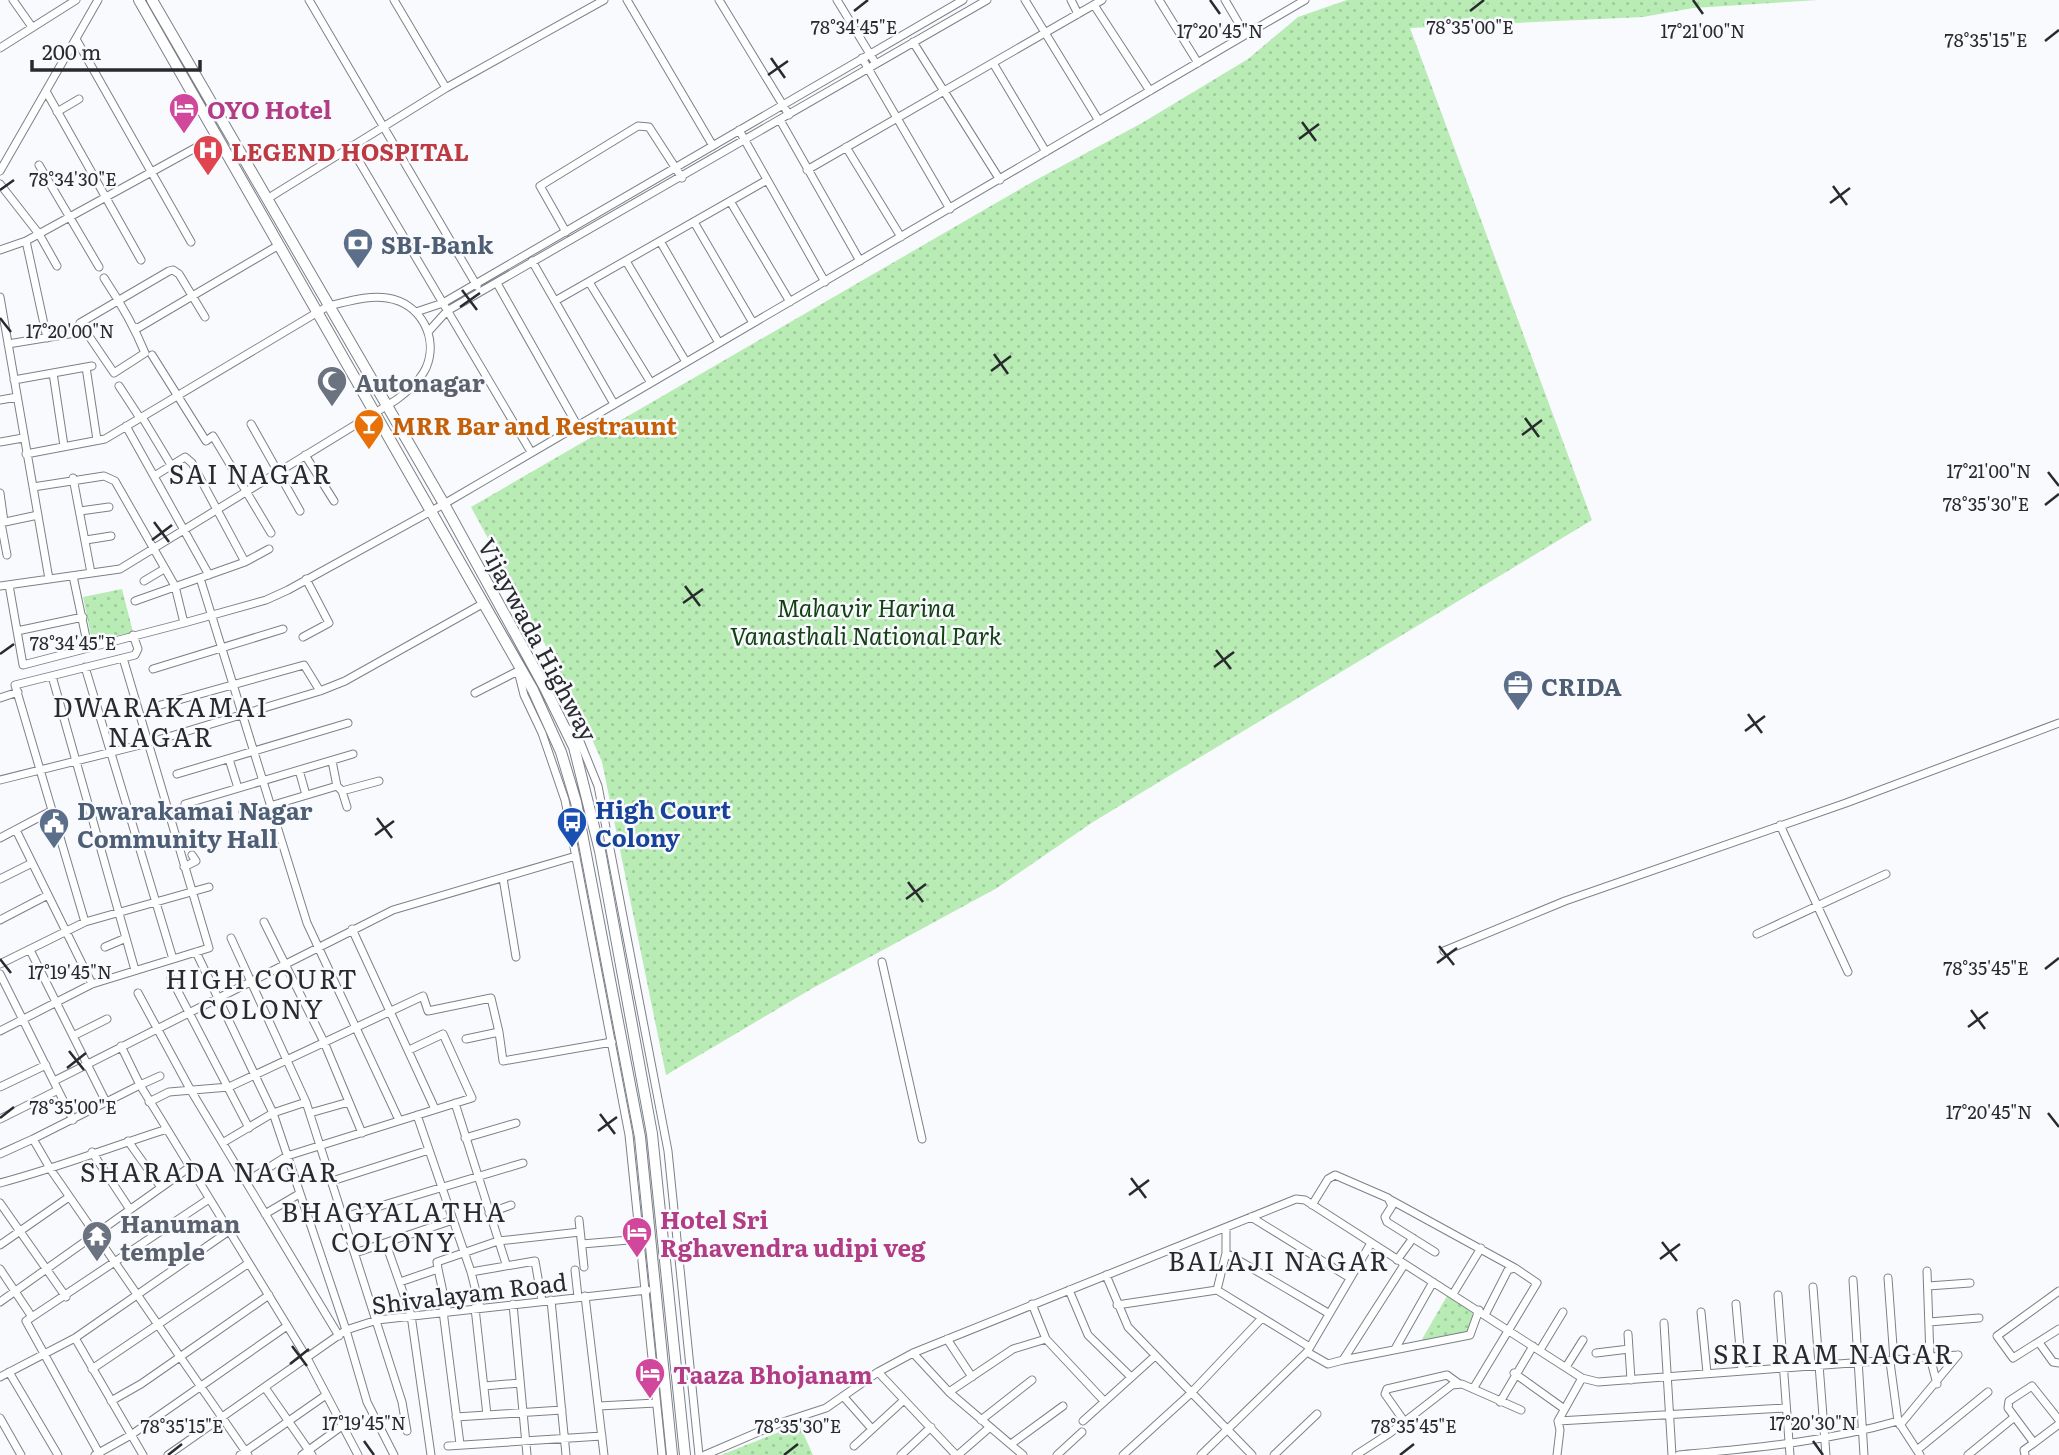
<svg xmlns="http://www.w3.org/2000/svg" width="2059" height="1455" font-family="Literata,serif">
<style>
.grass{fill:url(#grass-dots)}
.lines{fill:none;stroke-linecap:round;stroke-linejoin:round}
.minor-casing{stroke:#7c8189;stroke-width:9}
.highway-casing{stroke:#7c8189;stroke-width:12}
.minor{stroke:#fff;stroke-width:7}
.highway{stroke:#fff;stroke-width:10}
.ticks{fill:none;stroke:#292a2e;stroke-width:2.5}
.labels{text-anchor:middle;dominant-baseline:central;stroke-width:5;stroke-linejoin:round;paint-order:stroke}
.hotel-label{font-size:24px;font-weight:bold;fill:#b23c85;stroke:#f9fafe;text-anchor:start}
.health-label{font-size:24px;font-weight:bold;fill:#be3a42;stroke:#f9fafe;text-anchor:start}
.service-label{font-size:24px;font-weight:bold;fill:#4e5e75;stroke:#f9fafe;text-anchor:start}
.worship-label{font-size:24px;font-weight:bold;fill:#5b616d;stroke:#f9fafe;text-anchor:start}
.food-label{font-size:24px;font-weight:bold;fill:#c56008;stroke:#f9fafe;text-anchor:start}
.park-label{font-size:24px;font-style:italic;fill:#124112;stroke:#f9fafe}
.street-label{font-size:24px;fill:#292a2e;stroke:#f9fafe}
.transit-label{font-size:24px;font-weight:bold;fill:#164399;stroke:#f9fafe;text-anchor:start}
.neighbourhood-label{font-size:26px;letter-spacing:2px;fill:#292a2e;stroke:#f9fafe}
.ticks-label{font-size:18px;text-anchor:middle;fill:#292a2e;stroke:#f9fafe;stroke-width:5;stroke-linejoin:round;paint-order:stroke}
</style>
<defs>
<pattern id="grass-dots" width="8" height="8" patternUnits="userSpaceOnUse" patternTransform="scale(1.75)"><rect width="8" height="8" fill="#b8ecb4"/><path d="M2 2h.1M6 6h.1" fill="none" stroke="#9ecb9b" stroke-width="1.8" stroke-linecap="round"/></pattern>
</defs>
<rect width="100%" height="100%" fill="#f9fafe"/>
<path class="grass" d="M1347,0H1819L1693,8L1643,17L1410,28L1592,520L1093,822L997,888L813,988L666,1075L602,762L573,696L471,507L1034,181L1142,123L1248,59L1298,17Z
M122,589L133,632L92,641L83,597Z
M1447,1296L1475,1313L1469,1332L1421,1341Z
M799,1424L813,1455H721Z"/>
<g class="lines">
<g class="minor-casing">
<path id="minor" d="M13,0L32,27
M309,0L477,286
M394,0L446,88
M627,0L713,146
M719,0L789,115
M837,0L876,64
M1025,0L1099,121
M1071,0L1078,14
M1159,0L1198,63
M1225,0L1245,34
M1094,5L1150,91
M76,39L191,242
M913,42L1000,180
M0,48L76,0
M862,58L950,209
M993,63L1046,152
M47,93L141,260
M57,112L79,99
M780,120L860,261
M739,130L825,282
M350,146L531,452
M846,147L901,237
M39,165L99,267
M807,170L1102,0
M0,171L98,0
M0,184L39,234L57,266
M267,199L446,88L604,0
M730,201L790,302
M694,222L753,323
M566,232L540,186L638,126L649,127L682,178
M26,241L47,338
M660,241L719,343
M0,250L26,241L217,136
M532,261L614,404
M626,261L686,362
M104,278C120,302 134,326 145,353L114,373L80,323L169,271L173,270L179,274L205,317
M589,282L651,383
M498,285L577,425
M0,297L49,579
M555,301L767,180
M416,312L443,303L963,0
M134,327L138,328L279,245
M428,332L447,311L987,0
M8,344L75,333
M152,355L206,441L213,436L271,533
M86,367L97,440
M53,373L64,446
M14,380L92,366
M119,386L140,418
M0,400L17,397
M142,417L171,465
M251,424L300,511
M126,426L209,575
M0,442L23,438
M305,455L334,501
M156,475L185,457L192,463L245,562
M73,478L91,573
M33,487L104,476L115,481L175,586L184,623
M0,493L4,522
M80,511L109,507
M0,523L38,515
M1,523L7,555
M86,540L111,536
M73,576L88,647
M200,578L307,923L399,1120
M144,581L164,569
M9,585L23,665L184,623L266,600L288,590L444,504L1305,0
M0,586L120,569L396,400C408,391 419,382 426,368C439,338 421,303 387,298C368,295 347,302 328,306L105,439L26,454
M135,601L245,562L269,549
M17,631L83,617
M303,637L329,623L306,579
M123,658L135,655L138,649L133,635
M85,667L173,959
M153,669L283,629
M518,671L524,695L542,733L565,800L629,1135L662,1455
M52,676L135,970
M475,693L518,671
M0,698L18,692
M157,706L304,665L320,691
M568,729L579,739L598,786L668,1151L699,1455
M229,759L238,788
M299,770L306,795
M177,774L348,723
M0,780L148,743L320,691L345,681L484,603
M337,786L342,791L379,781
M342,791L347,807
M185,804L353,754
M270,806L337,786L332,761
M243,812H271
M1780,825L1848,972
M16,830L92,984
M0,838L51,811
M184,867L196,861L192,855
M503,878L516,957
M0,879L32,863
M0,920L48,895
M264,922L324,1042L362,1133
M352,929L435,1109
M1757,934L1886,874
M231,938L306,1102L402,1402L407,1431
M105,947L126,938
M30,950L106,1102
M1444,951L1565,901L1846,803L2059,723
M196,952L273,1113L346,1330L367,1402L394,1455
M882,962L922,1139
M0,964L85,922L209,887
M0,974L73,1120
M171,978L249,1128
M138,993L190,1089L339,1336
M0,1031L92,984L209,948L123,658L15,685L85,922
M73,1036L107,1019
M466,1039L499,1032L503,1061L612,1042
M121,1046L140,1085L160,1076
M54,1081L393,910L576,856
M0,1087L46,1065
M149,1102L169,1092L229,1087L423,996L428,1011L491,998L499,1032
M455,1103L506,1264
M310,1113L349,1102
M417,1115L471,1272L480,1307
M0,1119L58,1090
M465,1138L516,1123
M128,1141L160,1186
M224,1142L273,1113L306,1102
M92,1152L129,1208
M0,1154L33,1139
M332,1181L429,1150
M246,1182L287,1156L472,1098L443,1034L409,1050
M0,1183C57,1168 111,1147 167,1129
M1389,1199L1515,1268
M0,1203L66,1297
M1312,1205L1328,1179L1335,1175L1388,1198L1392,1206L1385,1217L1387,1222L1435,1252
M489,1213L511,1205
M265,1214L299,1194
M344,1217L523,1163
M1251,1217L1350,1278
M579,1220L584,1267
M1226,1229V1253L1328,1313
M386,1244L411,1315L431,1455
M582,1244L641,1239
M0,1245L69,1197
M355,1253L453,1220
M1397,1260L1413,1238
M0,1269L32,1317
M438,1269L447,1311
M575,1270L578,1297
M1927,1271L1930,1357L1937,1384
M471,1272L535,1261L542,1301
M1106,1275L1128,1327L1252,1455
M1888,1278L1894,1360
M1853,1280L1864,1455
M400,1282L438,1269L437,1262L498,1241L580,1232
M1928,1286L1970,1283
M1813,1287L1826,1455
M1069,1290L1088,1335L1131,1377
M1217,1290L1226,1253
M2059,1291L1997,1336L2013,1358L2059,1329
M1453,1294L1481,1248
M1778,1295L1790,1455
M585,1296L604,1455
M551,1300L566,1455
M0,1302L190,1167
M513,1304L527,1455
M1032,1304L1046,1339L1104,1401
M1736,1304L1742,1371
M1117,1305L1217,1290L1308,1346
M475,1308L487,1415
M443,1311L460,1444
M1701,1312L1707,1373
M1929,1322L1979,1318
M1664,1323L1672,1455
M1628,1334L1631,1380
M75,1338L143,1455
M947,1339L972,1377
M2040,1344L2053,1362L2059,1363
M1395,1349L1433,1282
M1540,1350L1563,1312
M1307,1352L1328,1364L1343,1360L1404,1265
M913,1353L949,1392L1023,1455
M1596,1353L1629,1349
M1343,1360L1470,1335L1479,1310
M1890,1362L1898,1421L1920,1455
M1566,1367L1583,1340
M92,1369L249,1263
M9,1372L58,1455
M878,1372L956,1455
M1514,1373L1563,1408
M0,1377L75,1338L229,1231
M484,1386L520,1383
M266,1389L312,1455
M1473,1389L1537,1283L1515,1268L1508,1270L1485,1315
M949,1392L1013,1349L1046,1339
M843,1396L872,1429
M111,1401L141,1384L269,1295
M1500,1402L1533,1346
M599,1406L656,1403
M456,1417L562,1410
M0,1418L21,1455
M981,1420L1032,1380
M1083,1421L1155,1356
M1404,1421L1385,1394L1387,1389L1447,1375L1458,1383
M1558,1421L1582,1378
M1900,1425L1958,1355
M2034,1443L2059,1424
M1011,1444L1063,1406
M448,1446L602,1436
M854,1446L904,1400
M1917,1450L1988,1392
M95,1455L131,1435L287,1326
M100,1455L26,1321L209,1199
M168,1455L346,1330L377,1320L647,1290
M240,1455L326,1395
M248,1455L51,1170L33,1139L140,1085L307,1358L358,1455
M302,1455L342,1426
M705,1455L777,1424L826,1408L878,1372L913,1353L1296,1199L1305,1200L1582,1378L1598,1382L1958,1355
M901,1455L931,1427
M958,1455L990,1427
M1057,1455L1082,1432
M1123,1455L1190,1394L1262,1318
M1201,1455L1307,1352L1371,1243
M1274,1455L1317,1414
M1356,1455L1390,1433L1452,1385L1462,1384L1521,1410
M1557,1455L1560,1430L1558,1421L1786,1408
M1679,1455C1753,1448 1826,1442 1898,1421
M1968,1455L2012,1419
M2025,1455L2024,1450L2034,1443L2008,1408L2009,1401L2032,1386L2059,1420"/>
</g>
<g class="highway-casing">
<path id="highway" d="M139,0L533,690L561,752L576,802L640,1137L672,1455
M152,0L444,504L544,686L574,747L600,851L652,1134L685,1455"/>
</g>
<use href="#minor" class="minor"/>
<use href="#highway" class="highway"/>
</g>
<path class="ticks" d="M1210,0L1220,14M1693,0L1703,14M854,11L868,0M1470,11L1484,0M2045,41L2059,30M771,58L785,78M768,75L788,61M1302,122L1316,141M1299,139L1319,124M1833,186L1847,205M0,190L14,180M1830,203L1850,188M462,290L477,310M460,307L480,293M0,318L11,332M994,354L1008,374M991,371L1011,356M1525,418L1539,437M1522,435L1542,420M2048,472L2059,486M2045,505L2059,494M154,522L169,542M152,540L172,525M685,586L700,606M683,603L703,589M1216,650L1231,669M0,654L14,644M1214,667L1234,652M1748,714L1762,733M1745,731L1765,716M377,818L392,838M375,835L394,821M908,882L923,902M906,899L926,884M1439,946L1454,965M0,959L11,973M1437,963L1457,948M2045,969L2059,958M1971,1010L1985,1029M1968,1027L1988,1012M69,1051L84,1070M67,1068L86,1053M2048,1113L2059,1127M600,1114L615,1134M0,1118L14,1107M598,1131L617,1117M1131,1178L1146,1198M1129,1195L1149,1180M1662,1242L1677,1261M1660,1259L1680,1244M292,1346L307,1366M290,1364L309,1349M364,1441L374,1455M1813,1441L1823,1455M168,1455L182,1444M784,1455L798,1444M1400,1455L1414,1444"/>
<defs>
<g id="hotel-pin" transform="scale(1.575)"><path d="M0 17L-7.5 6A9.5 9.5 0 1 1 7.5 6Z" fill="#d1479c" stroke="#f9fafe"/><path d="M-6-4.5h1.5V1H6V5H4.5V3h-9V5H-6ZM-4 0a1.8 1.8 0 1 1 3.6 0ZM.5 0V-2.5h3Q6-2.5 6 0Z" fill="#fff"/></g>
<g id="hospital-pin" transform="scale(1.575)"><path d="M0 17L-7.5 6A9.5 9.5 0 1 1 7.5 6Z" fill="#e0444e" stroke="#f9fafe"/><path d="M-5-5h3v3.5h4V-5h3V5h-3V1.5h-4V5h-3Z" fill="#fff"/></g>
<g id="bank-pin" transform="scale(1.575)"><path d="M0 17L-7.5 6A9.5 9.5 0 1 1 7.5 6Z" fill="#5c6f8a" stroke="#f9fafe"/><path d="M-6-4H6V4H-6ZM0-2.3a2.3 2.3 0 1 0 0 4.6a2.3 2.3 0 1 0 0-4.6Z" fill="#fff"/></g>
<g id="mosque-pin" transform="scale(1.575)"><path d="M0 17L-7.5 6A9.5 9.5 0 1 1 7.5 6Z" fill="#6b7280" stroke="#f9fafe"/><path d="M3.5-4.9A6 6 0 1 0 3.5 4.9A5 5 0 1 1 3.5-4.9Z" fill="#fff"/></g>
<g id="bar-pin" transform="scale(1.575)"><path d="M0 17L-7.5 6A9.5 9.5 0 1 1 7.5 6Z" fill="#e8710a" stroke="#f9fafe"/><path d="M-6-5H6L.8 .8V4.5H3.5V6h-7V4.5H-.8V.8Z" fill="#fff"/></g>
<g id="office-pin" transform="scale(1.575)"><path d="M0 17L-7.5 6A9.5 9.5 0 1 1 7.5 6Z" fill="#5c6f8a" stroke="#f9fafe"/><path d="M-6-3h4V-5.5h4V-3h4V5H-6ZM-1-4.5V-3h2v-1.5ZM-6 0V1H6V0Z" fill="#fff"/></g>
<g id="bus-pin" transform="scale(1.575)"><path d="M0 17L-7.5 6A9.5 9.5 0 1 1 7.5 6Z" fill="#1a4fb4" stroke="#f9fafe"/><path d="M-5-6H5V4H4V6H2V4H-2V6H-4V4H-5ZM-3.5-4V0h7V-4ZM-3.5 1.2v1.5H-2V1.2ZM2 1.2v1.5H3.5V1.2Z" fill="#fff"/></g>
<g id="civic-pin" transform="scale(1.575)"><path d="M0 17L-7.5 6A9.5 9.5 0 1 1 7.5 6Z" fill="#5c6f8a" stroke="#f9fafe"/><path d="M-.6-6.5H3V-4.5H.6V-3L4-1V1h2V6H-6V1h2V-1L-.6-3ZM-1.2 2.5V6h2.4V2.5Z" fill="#fff"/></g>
<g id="temple-pin" transform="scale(1.575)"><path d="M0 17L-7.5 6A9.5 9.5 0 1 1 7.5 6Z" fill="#6b7280" stroke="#f9fafe"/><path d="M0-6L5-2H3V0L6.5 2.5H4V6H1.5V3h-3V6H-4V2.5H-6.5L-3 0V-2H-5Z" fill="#fff"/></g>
</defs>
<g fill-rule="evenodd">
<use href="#hotel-pin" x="184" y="108"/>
<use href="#hospital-pin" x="208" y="150"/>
<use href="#bank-pin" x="358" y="243"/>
<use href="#mosque-pin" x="332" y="381"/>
<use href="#bar-pin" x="369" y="424"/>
<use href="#office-pin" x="1518" y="685"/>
<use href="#bus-pin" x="572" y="822"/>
<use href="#civic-pin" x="54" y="823"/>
<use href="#hotel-pin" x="637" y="1232"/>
<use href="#temple-pin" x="97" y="1236"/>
<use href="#hotel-pin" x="650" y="1373"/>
</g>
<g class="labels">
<g class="hotel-label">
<text x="207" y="108">OYO Hotel</text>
<text x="660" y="1218">Hotel Sri<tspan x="660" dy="28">Rghavendra udipi veg</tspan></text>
<text x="673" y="1373">Taaza Bhojanam</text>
</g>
<g class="health-label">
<text x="231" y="150">LEGEND HOSPITAL</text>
</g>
<g class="service-label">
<text x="381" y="243">SBI-Bank</text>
<text x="1541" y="685">CRIDA</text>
<text x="77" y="809">Dwarakamai Nagar<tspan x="77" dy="28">Community Hall</tspan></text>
</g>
<g class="worship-label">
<text x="355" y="381">Autonagar</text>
<text x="120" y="1222">Hanuman<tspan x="120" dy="28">temple</tspan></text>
</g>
<g class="food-label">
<text x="392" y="424">MRR Bar and Restraunt</text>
</g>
<g class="park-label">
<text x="866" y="606">Mahavir Harina<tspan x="866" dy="28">Vanasthali National Park</tspan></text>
</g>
<g class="street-label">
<text transform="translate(539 639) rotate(62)">Vijaywada Highway</text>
<text transform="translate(469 1292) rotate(-7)">Shivalayam Road</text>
</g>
<g class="transit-label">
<text x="595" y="808">High Court<tspan x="595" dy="28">Colony</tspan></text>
</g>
<g class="neighbourhood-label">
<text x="251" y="472">SAI NAGAR</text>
<text x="161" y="705">DWARAKAMAI<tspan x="161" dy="30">NAGAR</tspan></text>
<text x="262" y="977">HIGH COURT<tspan x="262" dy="30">COLONY</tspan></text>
<text x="210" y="1170">SHARADA NAGAR</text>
<text x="394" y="1210">BHAGYALATHA<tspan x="394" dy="30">COLONY</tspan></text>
<text x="1279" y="1259">BALAJI NAGAR</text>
<text x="1834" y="1352">SRI RAM NAGAR</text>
</g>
</g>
<g class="ticks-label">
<text x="854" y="34">78°34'45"E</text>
<text x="1470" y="34">78°35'00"E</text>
<text x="1220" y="38">17°20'45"N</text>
<text x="1703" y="38">17°21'00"N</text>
<text x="1986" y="47">78°35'15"E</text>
<text x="73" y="186">78°34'30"E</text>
<text x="70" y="338">17°20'00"N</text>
<text x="1989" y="478">17°21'00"N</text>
<text x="1986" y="511">78°35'30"E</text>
<text x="73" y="650">78°34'45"E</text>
<text x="1986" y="975">78°35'45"E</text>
<text x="70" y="979">17°19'45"N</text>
<text x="73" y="1114">78°35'00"E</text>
<text x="1989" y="1119">17°20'45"N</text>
<text x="364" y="1430">17°19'45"N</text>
<text x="1813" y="1430">17°20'30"N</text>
<text x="182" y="1433">78°35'15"E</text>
<text x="798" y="1433">78°35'30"E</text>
<text x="1414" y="1433">78°35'45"E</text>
</g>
<path d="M32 60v10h168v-10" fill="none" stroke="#292a2e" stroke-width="3.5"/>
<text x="42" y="60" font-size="21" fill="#292a2e" stroke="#f9fafe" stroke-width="5" paint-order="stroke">200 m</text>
</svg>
